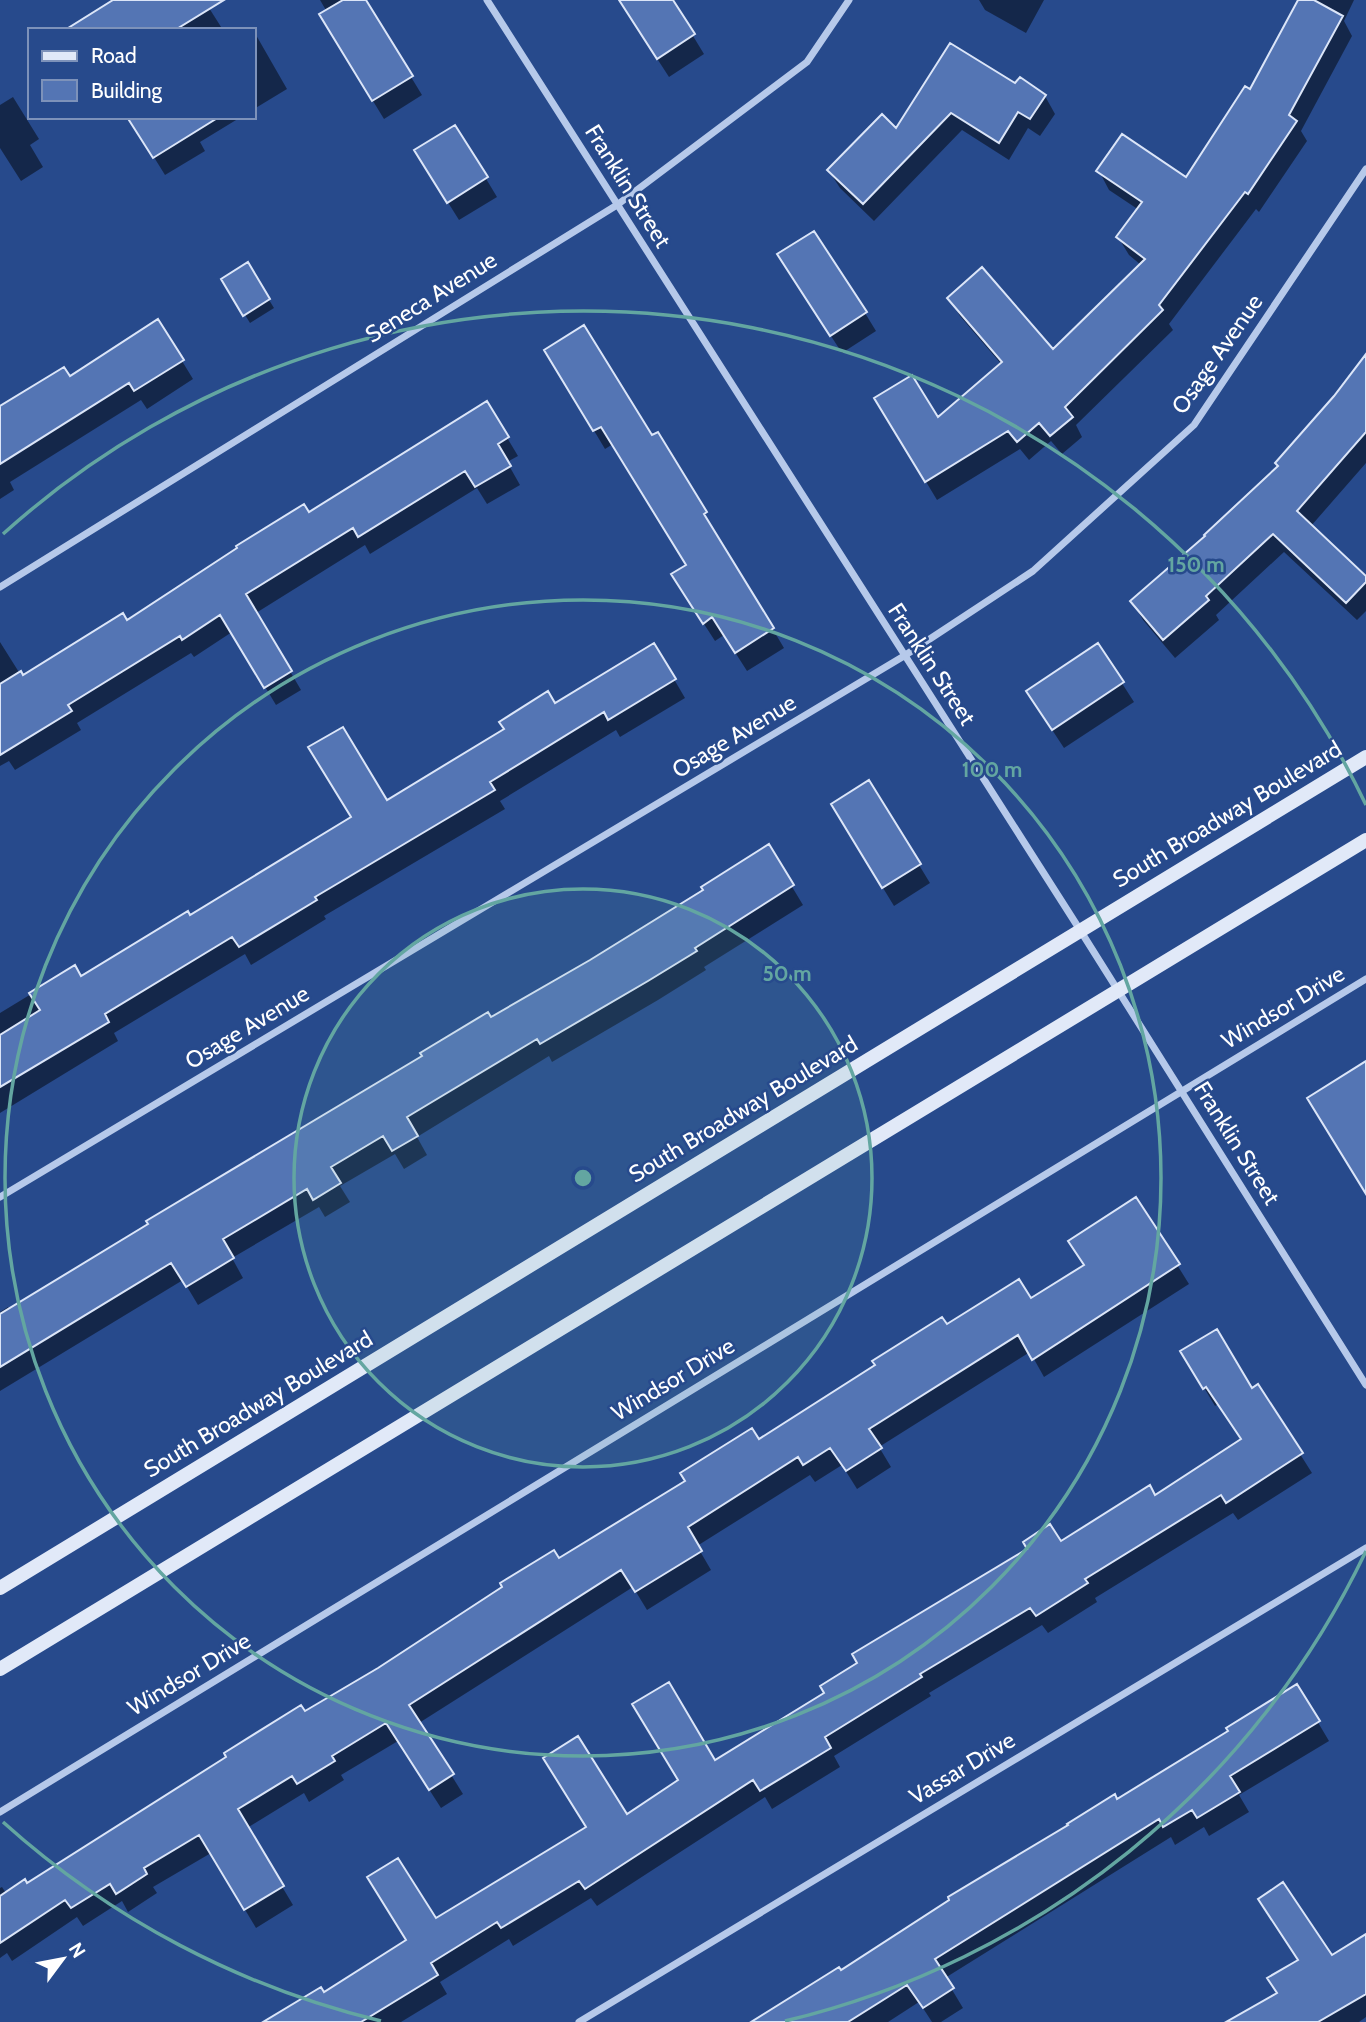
<svg xmlns="http://www.w3.org/2000/svg" width="1366" height="2022" font-family="Cabin,sans-serif">
<style>
.shadow{fill:#0007}
.building{fill:#5475b4;stroke:#dbe5f8;stroke-width:2}
.lines{fill:none;stroke-linecap:round;stroke-linejoin:round}
.minor{stroke:#b6c9ea;stroke-width:7}
.secondary{stroke:#e1e9f8;stroke-width:14}
.ring{fill:none;stroke:#63a6a1;stroke-width:3.5}
.labels{text-anchor:middle;dominant-baseline:central;stroke-width:5;stroke-linejoin:round;paint-order:stroke}
.street-label{font-size:23px;fill:#fff;stroke:#274a8c}
.centre{fill:#63a6a1;stroke:#274a8c;stroke-width:3.5}
.ring-label{font-size:21px;text-anchor:middle;font-weight:bold;fill:#63a6a1;stroke:#274a8c;stroke-width:5;stroke-linejoin:round;paint-order:stroke}
</style>
<rect width="100%" height="100%" fill="#274a8c"/>
<path class="shadow" d="M137,0H204L223,30H68Z
M320,0H364L422,95L384,119L332,34L327,12Z
M619,0H671L704,54L669,77Z
M979,0H1044L1026,33L985,10Z
M1300,0H1354L1344,21L1352,36L1301,131L1307,141L1259,212L1256,209L1169,324L1173,330L1076,425L1082,437L1062,454L1051,441L1029,460L1020,449L937,500L887,417L938,420L1002,365L960,316L949,298L1053,351L1141,265L1129,255L1118,237L1139,210L1109,190L1099,171L1187,180L1251,92Z
M256,35L287,89L254,109V36Z
M1016,86L1045,96L1055,114L1040,136L1028,128L1009,160L962,130L874,221L840,188L829,171L897,130Z
M13,97L39,139L30,145L43,167L21,181L0,148V105Z
M129,117H241L200,142L205,151L165,175Z
M455,127L497,197L459,220L427,169Z
M247,264L274,308L250,323L223,279Z
M790,273L865,313L876,331L842,353Z
M1366,356V463L1311,526L1366,578V611L1357,620L1284,552L1216,615L1219,620L1175,658L1143,620L1132,601L1207,537L1279,467Z
M182,361L193,379L147,409L141,400L10,482L14,490L0,499V418L69,378Z
M557,369L651,438L657,434L784,648L747,671L724,635L715,641L684,593L688,566L613,444L605,449Z
M487,404L518,456L507,462L520,485L487,504L477,488L370,554L365,545L256,613L301,690L276,705L232,632L194,657L191,653L77,723L81,730L15,770L9,761L0,766V642L22,677L127,622L309,515Z
M654,645L685,698L620,737L616,730L500,801L505,809L324,916L326,919L251,965L245,954L114,1033L118,1041L0,1113V1013L74,968L80,978L189,917L555,705Z
M1098,646L1134,702L1064,748L1039,710Z
M869,783L930,883L894,906L844,824Z
M768,847L803,905L704,967L706,970L658,1000L552,1062L549,1056L417,1137L427,1155L404,1169L395,1154L340,1186L350,1202L325,1217L319,1207L232,1258L243,1278L198,1305L183,1280L0,1391V1312L8,1307L10,1310L491,1019L591,961L705,891Z
M1136,1199L1189,1284L1044,1377L1030,1352L879,1447L891,1467L857,1489L842,1465L815,1482L810,1475L697,1546L711,1570L647,1610L633,1587L419,1723L463,1794L441,1808L398,1741L341,1775L344,1780L309,1802L304,1793L247,1828L293,1905L256,1928L211,1853L153,1887L157,1893L128,1912L122,1901L83,1926L77,1917L12,1961L7,1953L0,1958V1888L2,1887L6,1893L26,1885L304,1714L758,1442L946,1326L1030,1300L1085,1266Z
M1182,1351L1252,1390L1257,1386L1312,1473L1238,1520L1233,1513L1095,1598L1097,1602L1048,1633L1042,1625L929,1693L931,1696L834,1756L840,1767L772,1809L765,1797L597,1906L591,1898L513,1946L509,1939L440,1982L447,1994L401,2022H266L324,1994L408,1941L436,1920L626,1816L827,1694L1060,1543L1155,1497L1242,1440L1218,1404L1215,1406Z
M1297,1687L1329,1741L1239,1795L1249,1812L1209,1836L1204,1827L1175,1845L1171,1837L945,1978L963,2008L941,2022H932L919,2002L888,2022H754L840,1972L1231,1732Z
M1366,1936V2017L1359,2022H1237Z"/>
<path class="building" d="M113,0H224L175,30H65Z
M343,0H366L413,76L372,101L319,14Z
M619,0H673L695,34L657,59Z
M1298,0H1314L1343,16L1289,115L1297,121L1248,194L1245,192L1159,305L1163,310L1065,407L1073,417L1050,436L1039,423L1017,442L1008,431L925,482L874,398L912,375L938,417L1002,362L947,298L982,267L1053,349L1145,259L1116,237L1142,202L1096,171L1122,134L1186,177L1245,86L1250,89Z
M950,43L1015,83L1020,77L1046,95L1030,119L1018,112L999,143L951,113L863,204L827,170L882,114L896,128Z
M127,117H219L153,158Z
M455,125L488,177L447,203L414,150Z
M814,231L867,312L830,336L777,254Z
M248,262L270,299L243,316L221,279Z
M158,319L184,360L134,391L129,383L0,464V406L64,367L70,376Z
M584,325L652,435L658,432L707,512L704,514L774,628L735,653L712,617L703,624L671,574L686,565L601,427L593,431L544,350Z
M1366,354V432L1297,511L1366,576V582L1346,603L1273,534L1206,596L1209,600L1163,640L1130,601L1205,536L1204,535L1278,466L1275,463L1334,396Z
M487,401L509,437L498,444L511,466L475,487L465,471L358,537L353,528L246,594L292,671L264,688L220,615L182,640L180,636L68,705L72,711L0,755V684L21,671L23,675L123,613L127,620L237,548L236,546L304,504L309,512Z
M654,643L676,679L608,720L604,712L490,782L495,790L315,897L317,900L239,947L232,937L105,1014L109,1022L0,1087V1035L40,1010L29,993L75,965L81,976L188,911L190,915L351,817L308,747L343,727L387,800L504,729L499,722L548,691L555,703Z
M1098,643L1124,682L1052,730L1026,691Z
M869,780L921,864L882,888L831,804Z
M769,844L794,885L695,948L697,951L648,981L540,1044L537,1039L407,1117L418,1136L392,1151L383,1136L331,1167L341,1183L313,1200L307,1189L223,1239L234,1258L186,1287L171,1263L0,1367V1314L148,1224L146,1221L422,1056L420,1053L488,1012L491,1017L590,960L703,890L701,887Z
M1366,1061V1194L1307,1098Z
M1136,1197L1180,1264L1032,1360L1018,1335L869,1429L882,1448L846,1471L830,1448L803,1465L798,1457L688,1527L702,1551L635,1592L621,1570L409,1705L454,1774L429,1790L386,1723L332,1756L335,1761L297,1784L292,1776L238,1809L284,1886L244,1910L199,1835L144,1868L147,1874L116,1894L110,1884L71,1908L65,1900L0,1943V1896L25,1879L27,1883L226,1757L224,1753L301,1705L305,1711L378,1668L502,1587L500,1583L554,1550L559,1558L685,1481L680,1473L752,1428L759,1439L875,1365L872,1361L942,1317L947,1324L1019,1279L1031,1298L1084,1265L1068,1241Z
M1217,1329L1252,1388L1258,1384L1303,1453L1226,1503L1221,1495L1085,1579L1088,1583L1036,1616L1030,1608L920,1674L922,1677L825,1737L831,1748L760,1791L753,1780L585,1889L579,1881L501,1928L497,1922L431,1963L438,1975L361,2022H263L321,1987L324,1992L406,1940L367,1877L398,1858L436,1918L586,1827L543,1758L578,1736L627,1814L678,1780L632,1704L669,1682L715,1760L824,1693L820,1686L857,1663L852,1654L1027,1549L1023,1542L1050,1524L1061,1541L1150,1485L1155,1495L1241,1439L1206,1387L1203,1389L1180,1351Z
M1297,1684L1320,1721L1230,1776L1240,1792L1197,1818L1192,1810L1163,1827L1159,1819L935,1959L954,1988L923,2008L907,1985L848,2022H751L839,1967L841,1970L949,1900L948,1897L1068,1825L1067,1824L1115,1794L1117,1799L1228,1731L1226,1728Z
M1283,1882L1332,1955L1366,1934V1994L1318,2022H1226L1277,1993L1267,1978L1298,1960L1258,1899Z"/>
<g class="lines">
<path class="minor" d="M487,0L1080,930L1366,1385
M0,587L617,205L807,62L849,0
M0,1197L904,656L1033,571L1194,425L1366,169
M0,1812L1366,979
M579,2022L1366,1548"/>
<path class="secondary" d="M0,1588L1366,757
M0,1669L1366,840"/>
</g>
<circle cx="583" cy="1178" r="289" fill="#63a6a1" fill-opacity=".12"/>
<g class="ring">
<circle cx="583" cy="1178" r="289"/>
<circle cx="583" cy="1178" r="578"/>
<path d="M1366 1551A867 867 0 0 1 785 2021M381 2021A867 867 0 0 1 3 1822M3 534A867 867 0 0 1 1366 805"/>
</g>
<g class="labels">
<g class="street-label">
<text transform="translate(628 186) rotate(58)">Franklin Street</text>
<text transform="translate(431 297) rotate(-32)">Seneca Avenue</text>
<text transform="translate(1217 354) rotate(-55)">Osage Avenue</text>
<text transform="translate(932 664) rotate(57)">Franklin Street</text>
<text transform="translate(734 736) rotate(-31)">Osage Avenue</text>
<text transform="translate(1227 814) rotate(-31)">South Broadway Boulevard</text>
<text transform="translate(1283 1007) rotate(-31)">Windsor Drive</text>
<text transform="translate(247 1027) rotate(-31)">Osage Avenue</text>
<text transform="translate(743 1109) rotate(-31)">South Broadway Boulevard</text>
<text transform="translate(1237 1143) rotate(58)">Franklin Street</text>
<text transform="translate(673 1379) rotate(-31)">Windsor Drive</text>
<text transform="translate(258 1404) rotate(-31)">South Broadway Boulevard</text>
<text transform="translate(189 1674) rotate(-31)">Windsor Drive</text>
<text transform="translate(962 1768) rotate(-31)">Vassar Drive</text>
</g>
</g>
<circle cx="583" cy="1178" r="10" class="centre"/>
<g class="ring-label">
<text x="1196" y="572">150 m</text>
<text x="992" y="777">100 m</text>
<text x="787" y="981">50 m</text>
</g>
<rect x="28" y="28" width="228" height="91" fill="#274a8c" stroke="#7d92ba" stroke-width="2"/>
<rect x="42" y="51" width="35" height="10" fill="#e1e9f8" stroke="#7d92ba" stroke-width="2"/>
<text x="91" y="63" font-size="21" fill="#ffffff">Road</text>
<rect x="42" y="80" width="35" height="21" fill="#5475b4" stroke="#7d92ba" stroke-width="2"/>
<text x="91" y="98" font-size="21" fill="#ffffff">Building</text>
<g transform="translate(63 1959) rotate(58)" stroke="#274a8c" stroke-width="5" paint-order="stroke">
<path d="M0-5L12 26L0 18L-12 26Z" fill="#ffffff"/>
<text y="-10" font-size="19" font-weight="bold" text-anchor="middle" fill="#ffffff">N</text>
</g>
</svg>
